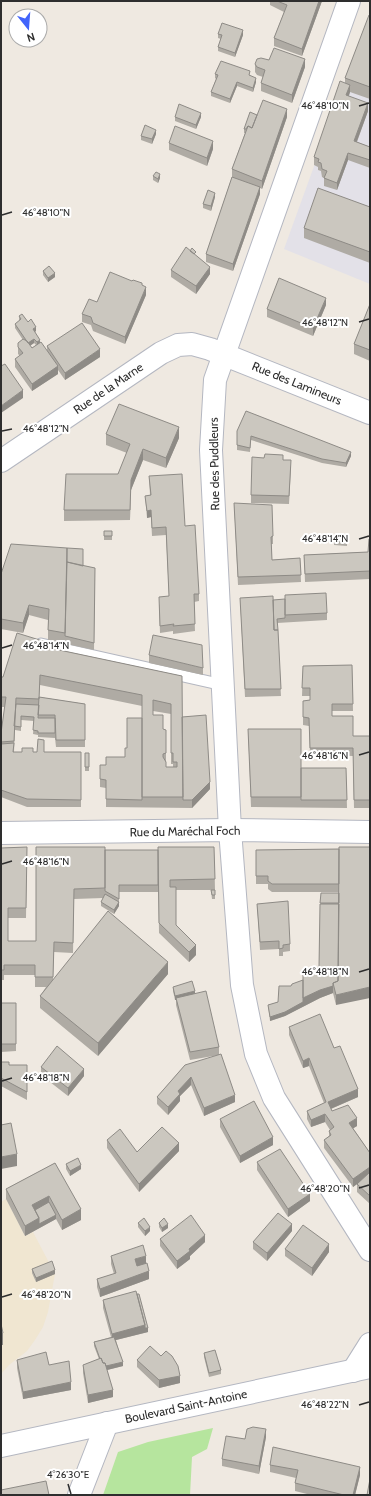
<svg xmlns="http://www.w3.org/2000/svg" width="371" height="1496" font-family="Cabin,sans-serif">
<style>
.industrial{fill:#e3e1e8}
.education{fill:#f0e6d1}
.green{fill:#b6e59e}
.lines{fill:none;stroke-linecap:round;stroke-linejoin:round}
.service-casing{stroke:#b4b7c1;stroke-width:13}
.minor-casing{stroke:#b4b7c1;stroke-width:24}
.tertiary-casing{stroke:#b4b7c1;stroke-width:24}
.secondary-casing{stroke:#b4b7c1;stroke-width:24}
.service{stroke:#fff;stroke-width:11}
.minor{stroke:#fff;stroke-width:22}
.tertiary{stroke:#fff;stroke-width:22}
.secondary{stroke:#fff;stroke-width:22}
.wall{fill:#afaba4;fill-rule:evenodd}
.shaded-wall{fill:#8e8b86}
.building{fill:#cbc7bf;stroke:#8e8b86;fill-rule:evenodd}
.ticks{fill:none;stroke:#2e2e2e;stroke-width:1.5}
.labels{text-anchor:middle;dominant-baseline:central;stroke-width:4;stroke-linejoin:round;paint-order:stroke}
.street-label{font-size:12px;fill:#2e2e2e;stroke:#fff}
.ticks-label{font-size:10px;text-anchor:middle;fill:#2e2e2e;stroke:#fff;stroke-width:4;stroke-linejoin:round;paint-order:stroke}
</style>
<rect width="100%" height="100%" fill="#efe9e1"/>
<path class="industrial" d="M370,12V284L284,249Z"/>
<path class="education" d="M6,1199L25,1236L33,1232L55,1274L48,1312L43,1327L35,1340L27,1351L9,1365L1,1374V1202Z"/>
<path class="green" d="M213,1428L207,1449L192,1457L190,1495H103L118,1452L148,1442Z"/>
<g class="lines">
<g class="service-casing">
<path id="service" d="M41,644L223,685"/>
</g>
<g class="minor-casing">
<path id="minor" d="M349,1L215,380L211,450L230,830L242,985L256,1054L274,1098L370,1250
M1,461L161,353L178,345L192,344L210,349L370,413
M353,1371L370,1344
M79,1495L107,1423"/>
</g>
<g class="tertiary-casing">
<path id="tertiary" d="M1,1446L370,1367"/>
</g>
<g class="secondary-casing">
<path id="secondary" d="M1,833L230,830L370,832"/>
</g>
<use href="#service" class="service"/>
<use href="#minor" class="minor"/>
<use href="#tertiary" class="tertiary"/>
<use href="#secondary" class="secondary"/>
</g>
<path class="wall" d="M270,1H322L302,56L274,46V38L284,12L270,5Z
M370,15V99L350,92L349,96L368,111L357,142L370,147V168L348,160L337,190L324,186V178L322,177L321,171L318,170V167L314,165V157L345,83V78Z
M218,34L243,35L235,57L218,51V47L221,39L218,38Z
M269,60L305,67L292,103L261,91V83L263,77L257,75L255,72V64Z
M215,74L250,75L256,82L253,92L237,86L230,103L211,96V92L216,79L215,78Z
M257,115L287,117L262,189L260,188V194L233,271L206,262V254L232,177V169L245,133H244V129Z
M175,117H201L196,129L175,121Z
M156,134L152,144L141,140V136Z
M169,143L213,149L207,166L169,150Z
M153,176L160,178L158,183L153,180Z
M215,197L211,211L203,208V204Z
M370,207V263L304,238V228Z
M190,251L196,256L210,274L196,294L171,277V270Z
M43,271L55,277L48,282L43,275Z
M146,295L125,344L93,331L91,325L82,322V314L97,302Z
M370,304V361L354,354V344Z
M326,305L313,336L267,317V309Z
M19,316L28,322L36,331L35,332L40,342L47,351V346L100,357L65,380L58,370V374L32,391L15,367V359L20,356L18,354V343L23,340L15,328V324L19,321ZM34,343L36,345L32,348L30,346Z
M237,431L351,456L346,467L322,463L251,440L250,452L237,450Z
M106,434L179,438L166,468L143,460L131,490L130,520L64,521V510L118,474L127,453L106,445Z
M283,460L291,467L289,504L251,503V495Z
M149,476L185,526L199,594V601L194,602L195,631L173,634V631L160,633L159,605L169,596L166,535L152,536L151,517L147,518L145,496L150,495Z
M370,492V502L369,501V494Z
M234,503L273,536V544H271L272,560L300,558L301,582L238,585Z
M104,531H112V540H104Z
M334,536H347V546L334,545Z
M370,539V579L305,582L304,555L368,552Z
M83,566L95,568L94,650L48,640V620L29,615L23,633L1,629V574Z
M240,598L273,600L327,613V620L277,623L281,696L245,697Z
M46,647L182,676V743L210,789L192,808L106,807V788L100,787V765H106L125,757L127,748L142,718V706L40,685L39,697L85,704V747H56L55,738L38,737V735L33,734L34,721L21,720V731L15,730L14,752H81V807H27L1,797V733L5,707H1V677H3ZM153,711L171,714V764H173V767H166V730H163L153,715Z
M149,655L203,668V675L149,663Z
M352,665L353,711H332V716L353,736H370V808H354L353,756L310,755L309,726L303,725V701L310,700V696H302L303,666Z
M248,729L301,768H346L347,808L251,807Z
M85,753H89V771H85Z
M27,847L26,918H8V941H36V847L105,850H158L214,847L215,890H176V925L196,955L189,962L159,933L158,857V892H119V906L114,914L101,906V902L103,898L74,899L73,953L54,952L53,979L168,974L98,1056L40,1008V996L46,987H35V975H4V980H1V848Z
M370,847L336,1005L333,993L320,998L285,1016L270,1021L268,1005L278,1002L291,986L303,980L319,967L321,893H339V892H272L268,889V884H256V850L339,849Z
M211,890H215V899H212Z
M257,904L290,944V951L283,952V956H279V949L260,950Z
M173,987L195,994L219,1047V1055L190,1060L176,1005V1000H175L173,991Z
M1,1003H16V1051L1,1052Z
M289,1027L334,1048L358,1097L331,1109L332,1111L357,1126L353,1128L370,1153V1204L357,1192V1184L358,1183L353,1187L324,1148V1140L329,1136V1131L330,1130L325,1122L311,1127L307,1119V1111L324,1103L309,1066L303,1068L289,1035Z
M1,1062L9,1065H27V1100L1,1086Z
M185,1065L235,1102L204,1116L191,1085L180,1096V1101L168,1115L157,1104V1097Z
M41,1067L84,1076L68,1096L41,1075Z
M220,1119L273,1145L240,1163L220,1127Z
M107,1140L137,1152L179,1151L139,1192L107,1148Z
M257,1162L310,1201L288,1217L257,1170Z
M55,1163L81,1220L62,1230L56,1219L25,1236L6,1199V1189Z
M66,1164L81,1169L70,1176L66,1169Z
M138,1223L150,1231L145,1236L138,1227Z
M159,1223L168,1228L162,1232L159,1227Z
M292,1231L267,1261L253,1249V1242Z
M160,1239L205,1242L190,1256V1259L177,1269L160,1246Z
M285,1249L329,1252L312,1276L285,1256Z
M111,1256L146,1264L149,1279L100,1297L97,1287V1279L114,1274L111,1264Z
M32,1269L55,1274L36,1282L32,1273Z
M103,1300L148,1332L116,1340L123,1366L107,1370L113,1397L88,1403L83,1373V1365L99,1359L94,1346V1342L111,1337L103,1308Z
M204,1353L221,1370V1374L209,1377L204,1357Z
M161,1356L180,1383L159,1388L137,1367V1360Z
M17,1360L49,1365L71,1390L23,1399L17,1368Z
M266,1437L259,1474L222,1466V1459L245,1439Z
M270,1465L360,1475L355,1495H311L295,1491V1483L296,1478L270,1472Z"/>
<path class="shaded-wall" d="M319,1H322L302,56V49Z
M243,30V35L235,57V53Z
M305,59V67L292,103V95Z
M256,78V82L253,92V88Z
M237,82V86L230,103V99Z
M350,85V92L346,103V95Z
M368,103V111L354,149V141Z
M287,109V117L262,189V181Z
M201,113V117L196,129V125Z
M156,130V134L152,144V139Z
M213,141V149L207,166V158Z
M348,153V160L337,190V183Z
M160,174V178L158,183V179Z
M260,187V194L233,271V264Z
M215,193V197L211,211V206Z
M210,267V274L196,294V286Z
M55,273V277L48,282V278Z
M146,287V295L125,344V337Z
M326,298V305L313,336V328Z
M36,327V331L33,333V329Z
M34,339V343L28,347V343Z
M40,340V344L37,346V342Z
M100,349V357L65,380V373Z
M58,366V374L32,391V384Z
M23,390V398L1,413V406Z
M179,427V438L166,468V458Z
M143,449V460L131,490L130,520L131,480Z
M351,452V456L346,467V463Z
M151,510V517L147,518V511Z
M29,605V615L23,633V623Z
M210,782V789L192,808V800Z
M119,885V906L114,914V910L119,902Z
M196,945V955L189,962V952Z
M168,962V974L98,1056V1043Z
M333,986V993L320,998L285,1016L270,1021V1017L303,998L320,990Z
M370,987V998L336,1005V995Z
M195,991V995L176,998V1000H175V996Z
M309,1058V1066L303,1068V1061Z
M84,1069V1076L68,1096V1088Z
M191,1077V1085L180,1096V1101L168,1115V1107L178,1091Z
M358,1089V1097L328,1110V1102Z
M235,1095V1102L204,1116V1108Z
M325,1114V1122L311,1127V1120Z
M357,1118V1126L349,1131V1123Z
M273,1137V1145L240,1163V1156Z
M179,1143V1151L139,1192V1184Z
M17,1154V1166L1,1169V1157Z
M81,1165V1169L70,1176V1171Z
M370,1167V1175L353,1187V1179Z
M310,1194V1201L288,1217V1209Z
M49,1196V1206L34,1214L32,1205Z
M81,1209V1220L62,1230V1220Z
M56,1215V1219L25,1236V1226L39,1218Z
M168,1224V1228L162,1232V1228Z
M292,1224V1231L267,1261V1253Z
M150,1227V1231L145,1236V1231Z
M205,1235V1242L190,1256V1259L177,1269V1261L189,1249Z
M329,1244V1252L312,1276V1268Z
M146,1256V1264L135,1267V1259Z
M55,1270V1274L36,1282V1278Z
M149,1271V1279L100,1297V1289Z
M145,1325L148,1328V1332L112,1341V1334Z
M1,1333H3V1345H1Z
M123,1362V1366L103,1371V1367Z
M180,1376V1383L159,1388V1380Z
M71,1382V1390L23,1399V1392Z
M113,1390V1397L88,1403V1395Z
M266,1429V1437L259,1474V1466Z
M360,1467V1475L355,1495H353Z"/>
<path class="building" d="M277,1H319L302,49L274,38L287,5Z
M369,15H370V87L345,78Z
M222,23L243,30L235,53L218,47L222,35L218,34Z
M274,48L305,59L292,95L261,83L265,70L257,67L255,64L257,59L261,58L269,60Z
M221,61L250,71L249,75L256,78L253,88L237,82L230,99L211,92L218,75L215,74Z
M340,81L350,85L346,95L368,103L354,141L370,147V160L348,153L337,183L324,178L327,171L322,169L321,163L318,162L319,159L314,157Z
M263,100L287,109L262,181L232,169L248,126L252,128Z
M179,104L201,113L196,125L175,117Z
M250,112L257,115L252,128L248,126L246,129H244Z
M145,125L156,130L152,139L141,136Z
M175,126L213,141L207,158L169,143Z
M156,172L160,174L158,179L153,176Z
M232,177L260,187L233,264L206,254Z
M318,188L370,207V252L304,228Z
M208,190L215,193L211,206L203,204Z
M186,247L210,267L196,286L171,270Z
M192,248L196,252L194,254L190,251Z
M49,266L55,273L48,278L43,271Z
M110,272L132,281L133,280L142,283V285L146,287L125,337L93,323L91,317L82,314L89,299L97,302Z
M279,278L326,298L313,328L267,309Z
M370,304V350L354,344Z
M22,314L28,322L31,319L36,327L33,329L40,340L37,342L34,339L28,343L15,324L21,319L19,316Z
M82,323L100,349L65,373L47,346Z
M23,339L27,341L32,348L41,342L58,366L32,384L15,359L23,353L18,347V343Z
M5,364L23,390L1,406V366Z
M119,404L179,427L166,458L143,449L131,480L130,510H64L66,474H118L130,444L106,434Z
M246,411L351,452L346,463L322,459L251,436L250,448L237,445V431Z
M265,454L283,455V460H291L289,496L251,495L252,457L264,458Z
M182,474L185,526L195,525L199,594H194L195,624L173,626L174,624L160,626L159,597L169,596L166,527L152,528L151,510L147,511L145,496L151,495L149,476Z
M234,503L272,505L273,536L271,537L272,560L300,558L301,575L238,577Z
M104,531H112V536H104Z
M334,536H347V542L334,541Z
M369,539H370V571L305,574L304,555L368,552Z
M11,544L67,548L65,633L48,630L49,609L29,605L23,623L1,619V574Z
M67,548L83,549V566L67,562Z
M67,562L95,568L94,643L65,636Z
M326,593L327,613L285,615V595Z
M273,596L274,630H278L281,689H245L240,598Z
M285,599V618L277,619L278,630H274L273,600Z
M17,633L46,642L45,647L182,676L183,797H142V695L40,675L39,699L16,698L14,741L1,742V733L6,697H1V677H3ZM153,700L171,704V753H173V762H177V767H166V762L163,757V754L166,753V730L163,729V715H153Z
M153,635L202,645L203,668L149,655Z
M352,665L353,704H332V716H353V736H370V800H354L353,748H310L309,718L303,717V701L310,700V688H302L303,666Z
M39,697L85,704V740H56L55,715H38Z
M16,704L39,705L38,718H55V733H38V731L33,730L34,717L21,716V727L14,726Z
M206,715L210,782L192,800H183L182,717Z
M127,718H142V800L106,799V780L100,779V765H106V757H125V748H127Z
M248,729H301V797H251Z
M38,739L44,740V752H81V800L27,799L1,790V744L14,743L13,752H22V748H33V752H37Z
M85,753H89V767H85Z
M301,768H346L347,800H301Z
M27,847L26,908H8V941H36V847H105V888L74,889L73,943L54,942L53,977H35V965H4V970H1V848Z
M158,847H214L215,879L170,880V887H176V925L196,945L189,952L159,923Z
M339,847H370V987L336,995L333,983L338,981Z
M339,849V884H272L268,881V876H256V850Z
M105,850H158V885H119V899L105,891Z
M211,890H215V895H212Z
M321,893H339V903H320Z
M105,894L119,902L114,910L101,902Z
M288,901L290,944L283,945V948L279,949V941L260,942L257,904Z
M320,904H339L338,981L333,983V986L320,990L303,998V974L319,967Z
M108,911L168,962L98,1043L40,996Z
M303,980V1002L285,1012L270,1017L268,1005L278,1002L279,986H291L292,984Z
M192,981L195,991L175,996L173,987Z
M206,991L219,1047L190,1052L176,998Z
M1,1003H16V1044H1Z
M320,1014L334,1048L340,1046L358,1089L328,1102L332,1111L348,1105L357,1118L349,1123L370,1153V1167L353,1179L324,1140L331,1135L329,1131L334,1127L325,1114L311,1120L307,1111L326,1102L309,1058L303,1061L289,1027Z
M57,1046L84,1069L68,1088L41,1067Z
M221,1054L235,1095L204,1108L191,1077L178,1091L180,1094L168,1107L157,1097L185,1065Z
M1,1062H9V1065H27V1092L1,1078Z
M254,1101L273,1137L240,1156L220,1119Z
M11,1123L17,1154L1,1157V1125Z
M162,1127L179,1143L139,1184L107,1140L120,1129L137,1152Z
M280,1149L310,1194L288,1209L257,1162Z
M78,1158L81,1165L70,1171L66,1164Z
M55,1163L81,1209L62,1220L49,1196L32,1205L39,1218L25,1226L6,1189Z
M370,1172V1196L357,1184Z
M49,1202L56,1215L39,1224V1218L35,1210Z
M278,1213L292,1224L267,1253L253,1242Z
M191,1215L205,1235L189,1249L190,1251L177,1261L160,1239Z
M144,1218L150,1227L145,1231L138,1223Z
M164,1218L168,1224L162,1228L159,1223Z
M303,1225L329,1244L312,1268L285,1249Z
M143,1245L146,1256L135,1259L137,1266L147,1263L149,1271L100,1289L97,1279L116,1273L111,1256Z
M52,1261L55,1270L36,1278L32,1269Z
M136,1291L145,1325L112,1334L103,1300Z
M137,1294H139L148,1328H145V1325Z
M1,1324L3,1333H1Z
M114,1337L123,1362L106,1366L105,1363H103L101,1358L100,1359L94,1342Z
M150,1346L161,1356L166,1351L172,1356L178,1366L180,1376L159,1380L137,1360Z
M215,1350L221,1370L209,1373L204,1353Z
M46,1352L49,1365L69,1361L71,1382L23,1392L17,1360Z
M101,1358L103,1363H105L113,1390L88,1395L83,1365Z
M253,1427L266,1429L259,1466L222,1459L226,1436L245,1439L247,1429Z
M273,1447L360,1467L353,1495H344L295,1483L298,1470L270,1465Z
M370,1479V1495H367Z
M46,1481L49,1495H1V1490Z"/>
<path class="ticks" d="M359,106L369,103M2,215L12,212M359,322L369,319M2,431L12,429M359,539L369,536M2,648L12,645M359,755L369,752M2,864L12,861M359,972L369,969M2,1081L12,1078M359,1188L369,1185M2,1297L12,1294M359,1405L369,1402M68,1484L71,1494"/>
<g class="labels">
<g class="street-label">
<text transform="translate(297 383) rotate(22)">Rue des Lamineurs</text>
<text transform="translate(108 388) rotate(-34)">Rue de la Marne</text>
<text transform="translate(214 464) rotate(-91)">Rue des Puddleurs</text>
<text transform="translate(185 831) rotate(-1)">Rue du Maréchal Foch</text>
<text transform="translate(186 1406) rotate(-12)">Boulevard Saint-Antoine</text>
</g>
</g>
<g class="ticks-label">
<text x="325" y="109">46°48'10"N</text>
<text x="46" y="216">46°48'10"N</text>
<text x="325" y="326">46°48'12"N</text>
<text x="46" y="432">46°48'12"N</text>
<text x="325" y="542">46°48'14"N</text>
<text x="46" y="649">46°48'14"N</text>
<text x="325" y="759">46°48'16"N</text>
<text x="46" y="865">46°48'16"N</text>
<text x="325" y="975">46°48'18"N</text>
<text x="46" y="1081">46°48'18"N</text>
<text x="325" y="1192">46°48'20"N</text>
<text x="46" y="1298">46°48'20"N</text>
<text x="325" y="1408">46°48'22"N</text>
<text x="68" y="1478">4°26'30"E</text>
</g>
<rect width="371" height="1496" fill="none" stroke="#2e2e2e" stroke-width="4"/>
<g transform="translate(28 28) rotate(163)"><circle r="19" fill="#ffffff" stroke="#ababab"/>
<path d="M0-3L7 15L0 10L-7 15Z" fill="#4264fb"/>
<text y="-6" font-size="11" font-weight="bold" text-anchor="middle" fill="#2e2e2e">N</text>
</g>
</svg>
